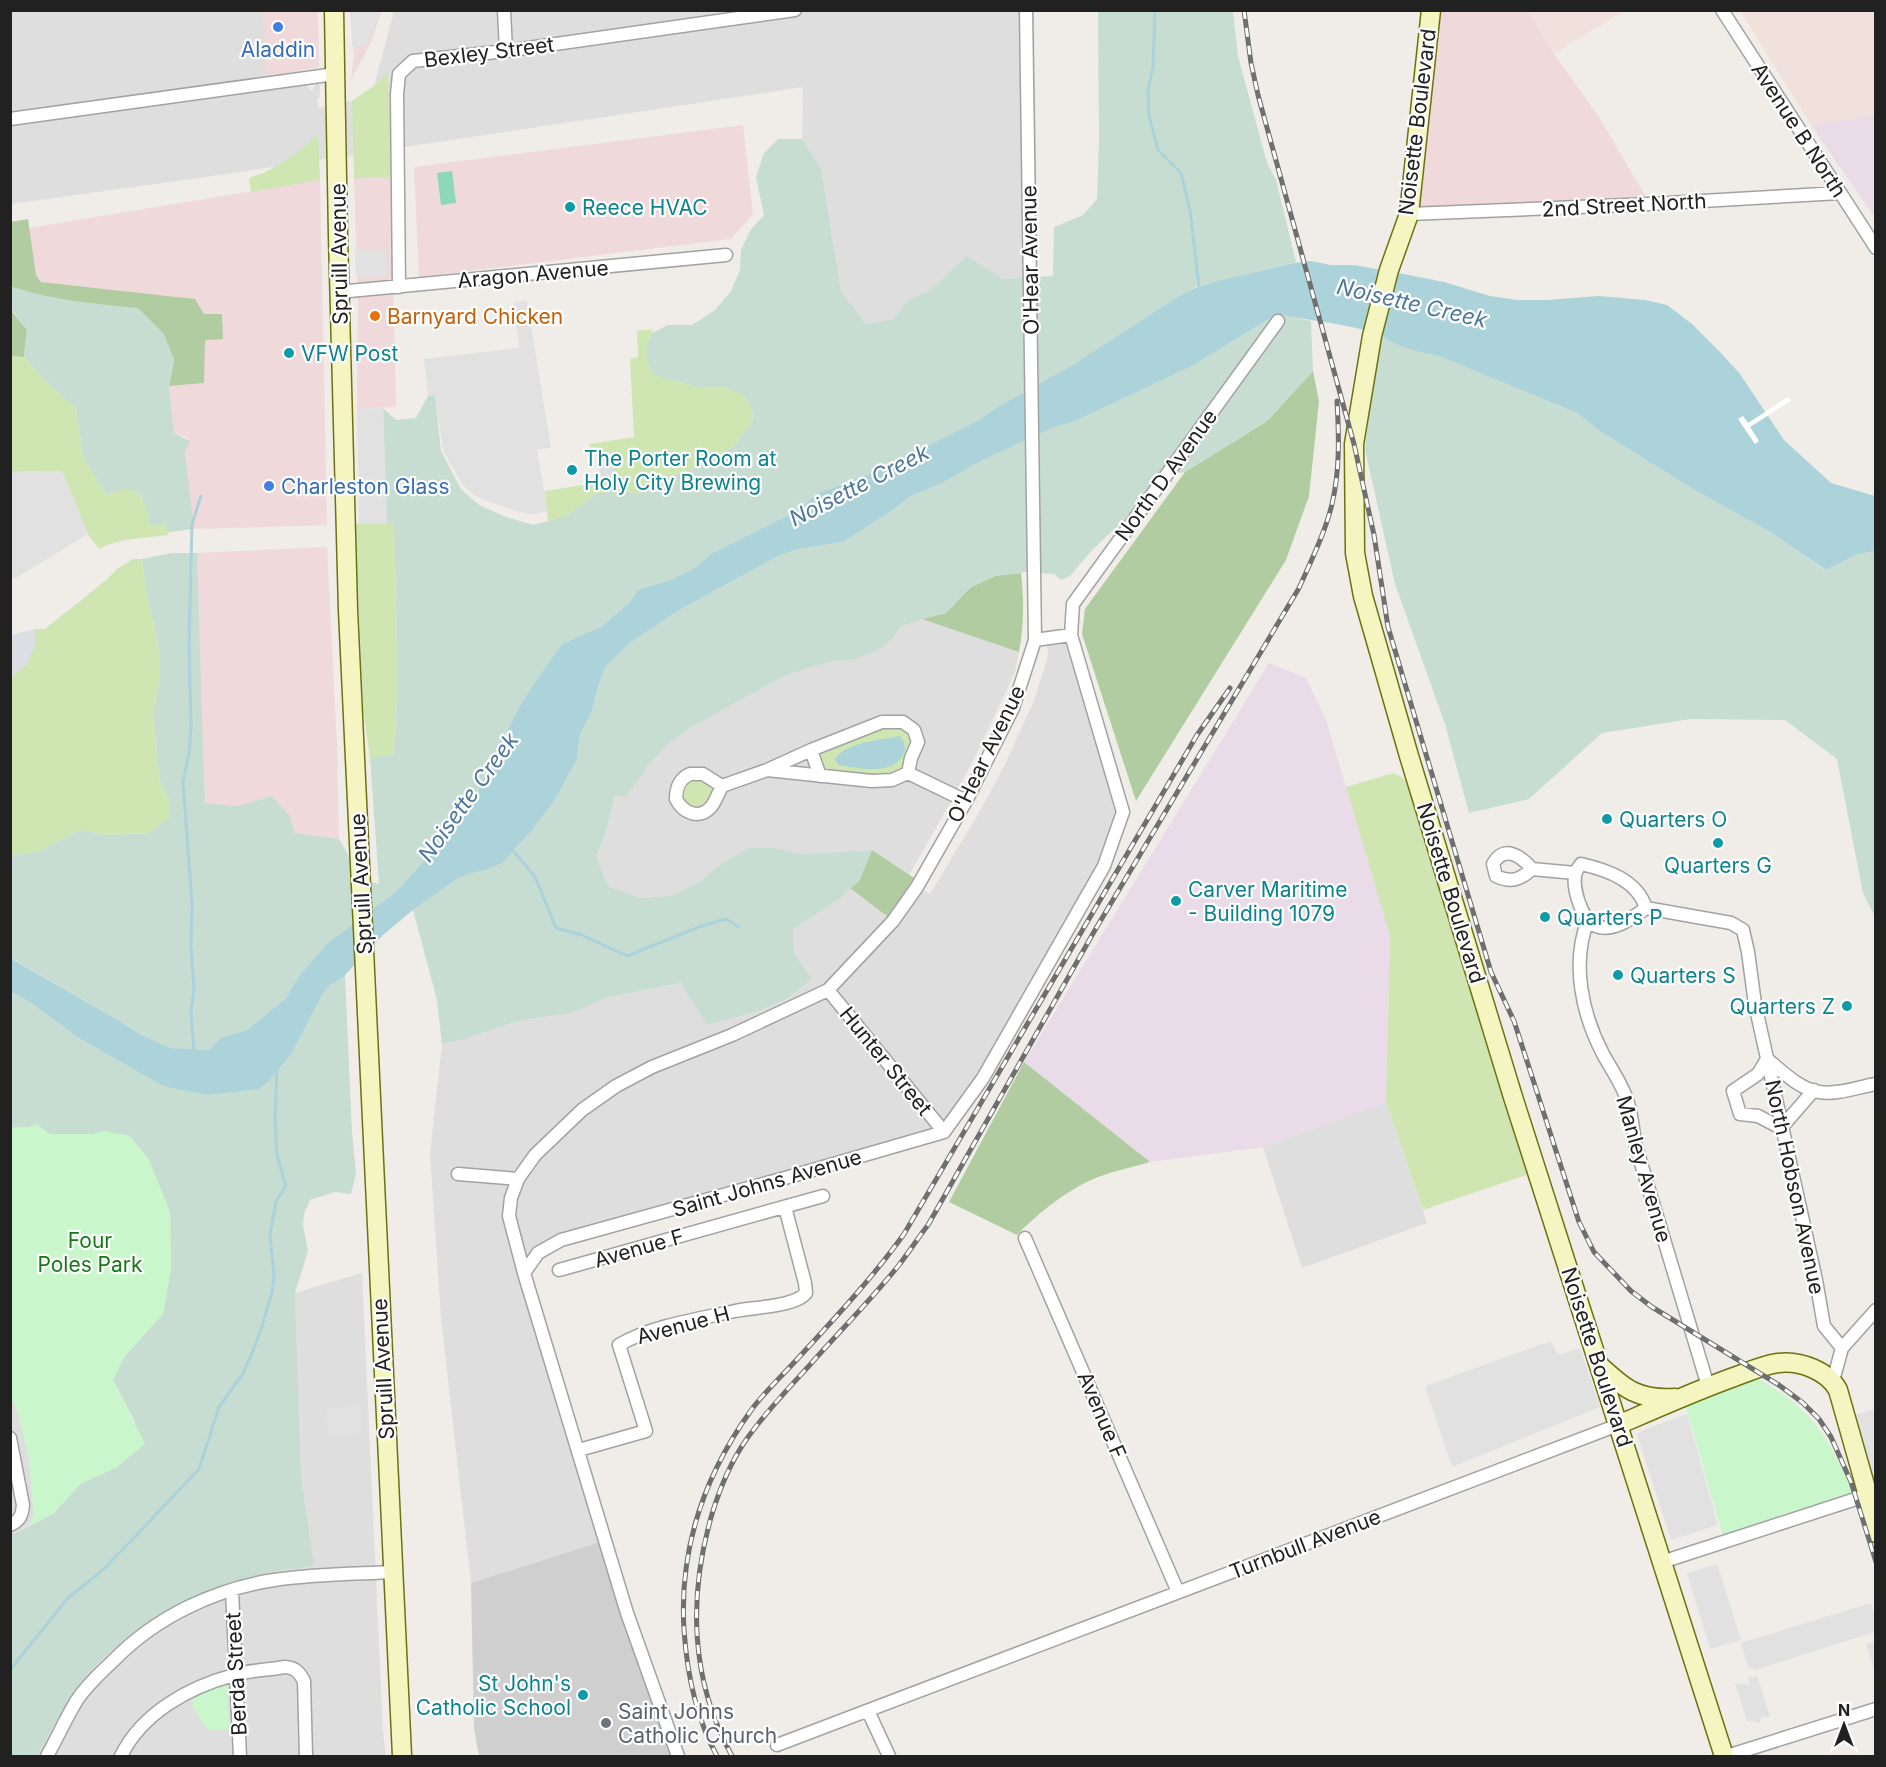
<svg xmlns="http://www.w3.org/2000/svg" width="1886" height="1767" font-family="Inter,sans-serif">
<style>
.residential{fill:#dfdede}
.commercial{fill:#efd9da}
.industrial{fill:#e9dbe7}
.religious{fill:#cfcfcf}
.military{fill:#f1e1dd}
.grass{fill:#cfe6b3}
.forest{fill:#b0cca0}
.wetland{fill:#c7ddd2}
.park{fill:#caf6cb}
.pitch{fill:#8dd9b7}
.parking{fill:#e1e1e1}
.plaza{fill:#dddde6}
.water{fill:#acd2da}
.pier{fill:#fff}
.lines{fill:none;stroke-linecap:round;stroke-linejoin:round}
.stream{stroke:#acd2da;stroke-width:3}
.street-casing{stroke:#a2a2a2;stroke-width:15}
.secondary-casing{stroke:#6c720e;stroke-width:21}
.street{stroke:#fff;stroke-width:12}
.secondary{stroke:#f5f5c2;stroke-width:18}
.rail-casing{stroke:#6f6f6f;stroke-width:5}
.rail{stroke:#fff;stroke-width:3;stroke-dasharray:9;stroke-linecap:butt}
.shop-dot{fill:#3f7fe0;stroke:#fff;stroke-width:2}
.culture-dot{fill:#0f9aa8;stroke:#fff;stroke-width:2}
.food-dot{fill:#e8710a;stroke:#fff;stroke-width:2}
.worship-dot{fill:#6b7280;stroke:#fff;stroke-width:2}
.labels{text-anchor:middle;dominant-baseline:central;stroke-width:4.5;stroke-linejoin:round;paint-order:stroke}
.shop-label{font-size:21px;fill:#366cbe;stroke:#fff}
.street-label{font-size:21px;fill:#212121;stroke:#fff}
.culture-label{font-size:21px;fill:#0d838f;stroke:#fff;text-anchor:start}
.food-label{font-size:21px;fill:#c56008;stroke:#fff;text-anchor:start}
.park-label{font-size:21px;fill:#157918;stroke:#fff}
.worship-label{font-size:21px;fill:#5b616d;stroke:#fff;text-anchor:start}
.water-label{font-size:22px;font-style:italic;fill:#4d789b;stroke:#fff}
</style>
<rect width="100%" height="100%" fill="#f0ede8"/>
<path class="residential" d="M10,11H263L267,83L299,79L312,91L319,77L320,96L317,99L318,108L352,101L374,86L394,11H1034L1038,277L1004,279L967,256L930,290L907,301L893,319L866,324L841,291L821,168L802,139L803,87L206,177L11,204Z
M922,619L1019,652L1015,672L979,749L957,791L909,875L872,850L799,854L776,848H748L721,864L701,881L671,896L639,898L608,886L596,856L603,841L610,819L614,795L647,767L668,743L690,728L786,675L830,662L851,660L889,642L901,627Z
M1071,635L1123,812L1104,866L944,1132L561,1240L524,1273L606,1540L471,1583L441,1318L430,1154L442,1044L467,1038L495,1028L527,1019L568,1014L609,997L682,983L708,1025L756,1012L786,1000L812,979L794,953L793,929L838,900L850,888L893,921L917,887L930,894L980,811L1003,768L1033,703L1047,660L1048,650L1045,639Z
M1386,1102L1427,1223L1302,1268L1263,1147Z
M362,1273L383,1732L386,1756H37L71,1699L87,1676L113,1648L146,1623L184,1601L257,1575L310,1567L314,1564L301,1475L295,1293Z
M10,1395L18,1411L29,1457L34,1517L28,1526L11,1535Z"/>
<path class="commercial" d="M1431,10L1528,11L1554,54L1599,117L1650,204L1409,214Z
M263,11H318L319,67L266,77Z
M350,11H382L370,44L351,80L354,54L352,42Z
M743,125L753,214L731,239L419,277L414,167Z
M391,177L396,407L357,409L358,301L354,178Z
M320,180L327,525L194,529L189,509L185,452L190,441L186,437L174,433L169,386L204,383L203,314L194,299L41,282L36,275L29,228Z
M327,547L337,747L339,839L295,833L289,815L272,796L237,806L205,803L197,553Z"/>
<path class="industrial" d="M1875,115V218L1811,125Z
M1269,663L1306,678L1326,720L1390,936L1386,1102L1263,1147L1150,1162L1024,1062Z"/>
<path class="religious" d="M606,1540L678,1756H479L474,1728L471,1583Z"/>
<path class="military" d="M1528,11H1624L1554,54Z
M1740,11H1875V116L1811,125Z"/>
<path class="grass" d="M388,72L391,177L354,178L352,101L374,86Z
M318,134L320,180L251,192L249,178C277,169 297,154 318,134Z
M653,329C645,352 643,354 655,376L698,387H726L745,396L752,408L753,420L734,446L701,465L651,484L643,492L638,494H596L566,516L548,521L545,491L595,483V480L601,479V477L615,474L611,452L597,455L596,453L591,454L589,444L634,437L630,359L638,357L637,331Z
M10,356L24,357L43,378L76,409L83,455L106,495C112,493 119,489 125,489C145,488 146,511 151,525L166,524L169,532L168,535C145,538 120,538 99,549L88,534L62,471L11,472Z
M394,523L398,684L394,754L370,758L363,707L355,524Z
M133,559H142L146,590L160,652V678L154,710L155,733L160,782L170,802V816L149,833L106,835L80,830L38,852L11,855V677L14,675L35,645V629H45L105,581L117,569Z
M898,725C908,730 911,734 914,745C907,759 903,771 888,776L824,771L819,759L822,750L875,728Z
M1393,773L1400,776L1413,787L1529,1174L1423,1210L1386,1102L1390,936L1346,787Z
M682 793a15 15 0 1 1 30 0a15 15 0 1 1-30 0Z"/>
<path class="forest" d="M28,219L36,275L41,282L195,299L204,314H222L223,339L205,340L204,383L169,386L174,360L88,304L45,297L12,287L11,289V222Z
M10,309L27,330L24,357L11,356Z
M1313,371L1319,401L1309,496L1286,560L1136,801L1082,634L1085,609L1185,472L1267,421Z
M1021,573C1024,600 1024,626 1019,652L922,619L946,613L971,587L995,576Z
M872,850L914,878L888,917L850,888L859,881Z
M1024,1062L1150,1162C1134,1167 1117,1170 1101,1176C1072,1186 1038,1213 1017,1235L949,1202Z"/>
<path class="wetland" d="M1098,11H1233L1238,56L1267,163L1276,180L1296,262L1198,286L1182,294L1071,366L999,406L977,421L877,471L819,493L798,510L712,553L695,568L670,580L638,590L630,602L601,627L562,644L539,676L519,707L475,797L461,814L452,829L397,891L354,924L309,965L299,976L286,998L247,1030L222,1037L209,1050L170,1048L141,1035L118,1020L11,958V855L38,852L80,830L106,835L149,833L170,816V802L160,782L155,733L154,710L160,678V652L146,590L142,559L172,553H197L205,803L237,806L272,796L289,815L295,833L339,839L362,879L379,884L370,758L394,754L398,684L394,523H387L383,408L396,420L416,418L428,396L435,395L441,451L461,489L479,505L506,517L533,525L566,516L596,494L616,490L638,494L643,492L651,484L701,465L734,446L753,420L752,408L744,396L726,387H698L655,376C644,363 644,347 652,333L668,325H692L715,310L731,291L740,270L741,250L751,229L764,215L756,177L764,153L778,139H802L821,168L841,291L866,324L893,319L907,301L930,290L967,256L1004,279L1053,276L1054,227L1083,215L1097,199L1099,141Z
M11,287C54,300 94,304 138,308L164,334L174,359L169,386L174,433L190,441L185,452L194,529L169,532L165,524L151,526C142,495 143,481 106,495L83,455L76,409L43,378L24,357L27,330L11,309Z
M1277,314L1311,321L1313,371L1267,421L1185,472L1162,475L1122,522L1093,549L1070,576L1061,580L1054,574L1025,572L995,576L971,587L946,613L922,619L901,627L889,642L877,651L851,660L830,662L786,675L690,728L668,744L647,767L626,797L614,795C611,817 606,836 596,856L608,886L639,898L671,896L701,881L721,864L748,848H776L799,854L872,850L859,881L838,900L793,929L794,953L812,979L786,1000L756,1012L707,1025L681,983L609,997L568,1014L527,1019L495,1028L467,1038L442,1044L437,1000L413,910L457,879L515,850L531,832L554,801L577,759L580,734L593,708L597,690L605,667L631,642L679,610L778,556L798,549L843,542L890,512L911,496L942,483L979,462L1013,446L1054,427L1073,422L1192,366Z
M1381,334C1398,346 1418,352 1439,356L1577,413L1601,432L1698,492L1767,530L1825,570L1858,554L1875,551V917L1863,893L1837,759L1785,720L1690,719L1602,733L1529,799L1469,813L1445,724L1395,584L1365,449L1373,369Z
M345,975L352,1132L356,1174L351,1194L335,1192L310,1200L304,1214L303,1225L308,1251L295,1293L301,1475L314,1564L310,1567C292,1570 273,1571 255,1576C190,1594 133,1623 88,1675C67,1699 53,1729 37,1756H11V1535L53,1514L80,1484L117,1467L135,1422L113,1380L124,1357L163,1314L171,1269L170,1212L148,1158L105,1131L94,1134L66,1135L50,1134L29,1127L11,1128L10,992L30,1002L77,1037L163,1086L270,1080L291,1055L322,995L331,984Z"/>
<path class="park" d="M36,1124L50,1134H94L105,1131L130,1136L148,1158L170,1212L171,1269L163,1314L124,1357L113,1380L145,1444L117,1467L80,1484L53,1514L28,1526L34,1517L29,1457L18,1411L10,1395V1128L29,1127Z
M1754,1376C1773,1388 1793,1399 1808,1416C1828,1437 1841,1466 1854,1493L1723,1536L1685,1403Z
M227,1682L229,1730H208L192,1707L194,1705L190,1696Z"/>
<path class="pitch" d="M452,171L456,203L441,205L437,173Z"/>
<path class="parking" d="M352,11H380L373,31L365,46L352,47Z
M355,250H386L387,275L356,276Z
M527,301L551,448L537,450L548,511L535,514L519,512L485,500L472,494L462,484L443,450L435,395L428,396L424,359L519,348L514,302Z
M383,408L387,523L359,524L357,409Z
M62,471L88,534L16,578H11V472Z
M1551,1341L1558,1355L1580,1348L1600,1407L1452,1467L1425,1386Z
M361,1405V1434L329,1435L326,1407Z
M1875,1409V1483L1854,1415Z
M1687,1414L1718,1525L1671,1540L1637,1434L1644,1430Z
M1717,1564L1741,1640L1710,1649L1687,1573Z
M1871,1603L1875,1617V1632L1755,1670L1748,1667L1741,1643Z
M1875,1641H1876L1875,1673L1866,1644Z
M1747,1676L1754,1678L1757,1676L1770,1717H1761L1760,1723L1751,1721L1747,1722L1735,1683L1750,1685Z"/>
<path class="plaza" d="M611,452L613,461L616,460L617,464L614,465L615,474L601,477L597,455Z
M35,629V645L27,664L11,677V635Z"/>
<path class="water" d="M1311,261L1331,265H1354L1414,276L1444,282L1490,296L1517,300H1547L1599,296L1645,300L1667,305L1692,324L1721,353L1740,374L1784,440L1831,483L1875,496V551L1858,554L1826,570L1767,530L1698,492L1601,432L1577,413L1439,356C1423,353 1408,349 1394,343C1388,340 1384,336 1378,334C1345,323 1310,321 1277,314L1192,366L1073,422L1054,427L1013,446L979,462L942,483L911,496L890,512L843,542L798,549L778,556L679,610L631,642L605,667L597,690L593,708L580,734L577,759L554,801L531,832L502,863L486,870L470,873L457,879L413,910L383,935L343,977L331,984L322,995L291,1055L270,1080L259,1089L208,1095L163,1086L77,1037L30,1002L11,992L10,958L118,1020L141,1035L170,1048L209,1050L222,1037L247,1030L286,998L299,976L327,944L397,891L452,829L461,814L475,797L519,707L539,676L562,644L601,627L630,602L638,590L670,580L695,568L712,553L798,510L819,493L877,471L977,421L999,406L1071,366L1182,294C1208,281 1236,277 1264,270C1280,266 1295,262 1311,261Z
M900,736C904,741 906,747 904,753C894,777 857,768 838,765L835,758C849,742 880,740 900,736Z"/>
<path class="pier" d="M1788,397L1791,401L1750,427L1759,441L1755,444L1738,419L1743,416L1748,423Z"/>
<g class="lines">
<path class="stream" d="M1155,10L1153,67L1148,90L1149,116L1158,150L1181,173L1190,210L1199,287
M512,849L535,877L556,928L582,935L627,956L699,927L726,919L739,927
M194,1051L191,1012L194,990L191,946L192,904L183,782L189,754L191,727L189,647L192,524L201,496
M10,1670L67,1599L105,1568L199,1469L219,1407L242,1375L253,1351L262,1326L272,1292L274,1276L270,1235L276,1201L286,1186L277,1155L275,1119L277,1067"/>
<g class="street-casing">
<path id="street" d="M504,10L506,51
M1722,10L1876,248
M10,119L335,74
M1409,214L1650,204L1840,193
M399,287L397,94L399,74L413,61L506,51L795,10
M339,292L726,255
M1035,640L1071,635
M811,750L820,776
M908,773L966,801
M690,774H703L722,786C718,793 716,801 711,807C699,820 683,813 676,799C676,788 679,779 690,774Z
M722,786L767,770L811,750L882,722H903L914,730L918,742L911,758L908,773L892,780L872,781L767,770
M1532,869C1520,880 1511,883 1496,876L1493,864C1504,844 1521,856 1532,869L1575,873
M1646,908C1634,917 1613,933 1596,926C1582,921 1571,886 1576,872C1577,869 1579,867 1581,864C1607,870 1637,880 1646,908L1731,923L1743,930L1748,952L1755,1004L1816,1280L1824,1326L1842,1348L1833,1381
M1588,920C1571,963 1582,1014 1603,1054C1611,1069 1623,1085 1628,1103C1632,1116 1633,1130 1635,1143L1708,1386
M828,990L944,1132
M1814,1090L1781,1128L1758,1116L1740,1114L1733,1091L1758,1074L1767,1059C1782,1071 1799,1089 1819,1092C1837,1095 1858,1087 1876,1084
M458,1174L518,1179
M1025,1238L1178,1592
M559,1270L823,1196
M524,1273L509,1216L511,1198L518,1179L535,1155L582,1110L616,1086L652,1067L732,1035L828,990L893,921L917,887L966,801L1013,708L1035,640L1026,10
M1842,1348L1876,1310
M10,1438L23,1505C22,1515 20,1521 10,1525
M579,1450L646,1431L619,1345C651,1326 698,1319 735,1311C753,1307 795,1307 806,1293L805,1283L785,1207
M1662,1562L1868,1495
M232,1591L240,1756
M868,1711L889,1756
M777,1745L1618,1425
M47,1756C57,1738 66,1718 77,1700C87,1685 101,1672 114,1660C156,1617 215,1589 274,1580C313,1574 353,1574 393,1572
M121,1756C142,1713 189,1687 234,1675C250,1670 268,1670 285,1667C296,1668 299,1672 304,1681L306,1756
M678,1756L627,1613L524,1273L538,1253L561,1240L785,1178L944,1132L983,1078L1104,866L1123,812L1071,635L1073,604L1278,321
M1727,1756L1876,1709"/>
</g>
<g class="secondary-casing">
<path id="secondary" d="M334,10L338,236L348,610L402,1756
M1431,10L1409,214L1389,270L1372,336L1354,444L1355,553L1363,596L1409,756L1513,1097L1724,1756
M1599,1365C1625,1389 1637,1400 1675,1398
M1618,1425C1657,1408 1695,1391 1734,1377C1748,1372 1763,1365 1778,1363C1800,1360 1828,1371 1838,1390L1867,1492L1876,1533"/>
</g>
<use href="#street" class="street"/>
<use href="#secondary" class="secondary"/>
<g class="rail-casing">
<path id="rail" d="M1244,10L1251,63L1258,95L1354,444L1374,535L1388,627L1491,972L1514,1021L1579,1222L1594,1252L1631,1291L1652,1307L1779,1385L1803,1403L1819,1419L1831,1437L1851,1482L1876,1562
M717,1756C696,1718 687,1673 684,1630C679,1549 705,1474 752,1409C766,1390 785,1373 801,1355C837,1316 873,1277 904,1234L1197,735L1230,688
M732,1756C690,1680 688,1596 712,1514C720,1488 730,1463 746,1440C764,1414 786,1391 808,1367C838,1333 870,1301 899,1265C909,1252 918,1238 928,1225L1095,930L1299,588C1311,561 1325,533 1332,504C1340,470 1339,436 1337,401"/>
</g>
<use href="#rail" class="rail"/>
</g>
<g class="shop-dot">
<circle cx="278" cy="27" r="6"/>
<circle cx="269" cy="486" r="6"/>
</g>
<g class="culture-dot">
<circle cx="570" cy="207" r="6"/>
<circle cx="289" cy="353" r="6"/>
<circle cx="572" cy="470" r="6"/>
<circle cx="1607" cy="819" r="6"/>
<circle cx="1718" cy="843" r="6"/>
<circle cx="1176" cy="901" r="6"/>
<circle cx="1545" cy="917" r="6"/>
<circle cx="1618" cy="975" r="6"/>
<circle cx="1847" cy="1006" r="6"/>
<circle cx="583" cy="1695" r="6"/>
</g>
<circle class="food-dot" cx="375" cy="316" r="6"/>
<circle class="worship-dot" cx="606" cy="1723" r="6"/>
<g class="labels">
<g class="shop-label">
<text x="278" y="49">Aladdin</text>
<text x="281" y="486" text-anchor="start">Charleston Glass</text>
</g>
<g class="street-label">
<text transform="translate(489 52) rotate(-7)">Bexley Street</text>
<text transform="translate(1417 122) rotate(-83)">Noisette Boulevard</text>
<text transform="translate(1799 130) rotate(57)">Avenue B North</text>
<text transform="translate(1624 205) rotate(-3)">2nd Street North</text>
<text transform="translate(339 254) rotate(-91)">Spruill Avenue</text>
<text transform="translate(1030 260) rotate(-91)">O'Hear Avenue</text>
<text transform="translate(533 274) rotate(-5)">Aragon Avenue</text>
<text transform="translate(1166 475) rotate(-54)">North D Avenue</text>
<text transform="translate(986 754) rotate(-64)">O'Hear Avenue</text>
<text transform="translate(361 884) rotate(-93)">Spruill Avenue</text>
<text transform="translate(1451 893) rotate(73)">Noisette Boulevard</text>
<text transform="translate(886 1061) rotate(51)">Hunter Street</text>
<text transform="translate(1644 1169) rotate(74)">Manley Avenue</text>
<text transform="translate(767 1183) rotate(-16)">Saint Johns Avenue</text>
<text transform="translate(1795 1187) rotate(78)">North Hobson Avenue</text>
<text transform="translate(639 1248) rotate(-16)">Avenue F</text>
<text transform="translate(683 1325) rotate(-15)">Avenue H</text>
<text transform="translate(1597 1357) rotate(72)">Noisette Boulevard</text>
<text transform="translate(383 1369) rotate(-93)">Spruill Avenue</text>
<text transform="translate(1102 1415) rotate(67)">Avenue F</text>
<text transform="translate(1305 1544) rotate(-21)">Turnbull Avenue</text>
<text transform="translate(236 1674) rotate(-93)">Berda Street</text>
</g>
<g class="culture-label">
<text x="582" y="207">Reece HVAC</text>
<text x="301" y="353">VFW Post</text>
<text x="584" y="458">The Porter Room at<tspan x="584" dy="24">Holy City Brewing</tspan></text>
<text x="1619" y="819">Quarters O</text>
<text x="1718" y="865" text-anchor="middle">Quarters G</text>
<text x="1188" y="889">Carver Maritime<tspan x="1188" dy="24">- Building 1079</tspan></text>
<text x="1557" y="917">Quarters P</text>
<text x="1630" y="975">Quarters S</text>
<text x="1835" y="1006" text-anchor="end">Quarters Z</text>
<text x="571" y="1683" text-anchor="end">St John's<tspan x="571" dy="24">Catholic School</tspan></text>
</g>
<g class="food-label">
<text x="387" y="316">Barnyard Chicken</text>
</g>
<g class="park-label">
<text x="90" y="1240">Four<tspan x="90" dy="24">Poles Park</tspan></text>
</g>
<g class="worship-label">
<text x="618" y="1711">Saint Johns<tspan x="618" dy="24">Catholic Church</tspan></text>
</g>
<g class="water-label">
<text transform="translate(1412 303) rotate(13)">Noisette Creek</text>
<text transform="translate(859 485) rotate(-27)">Noisette Creek</text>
<text transform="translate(468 797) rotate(-54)">Noisette Creek</text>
</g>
</g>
<rect width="1886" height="1767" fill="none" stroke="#212121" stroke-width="24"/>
<g transform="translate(1844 1725)" stroke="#ffffff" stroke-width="4.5" paint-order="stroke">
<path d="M0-4.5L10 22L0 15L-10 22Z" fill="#212121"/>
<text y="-9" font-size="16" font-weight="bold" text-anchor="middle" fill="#212121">N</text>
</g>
</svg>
